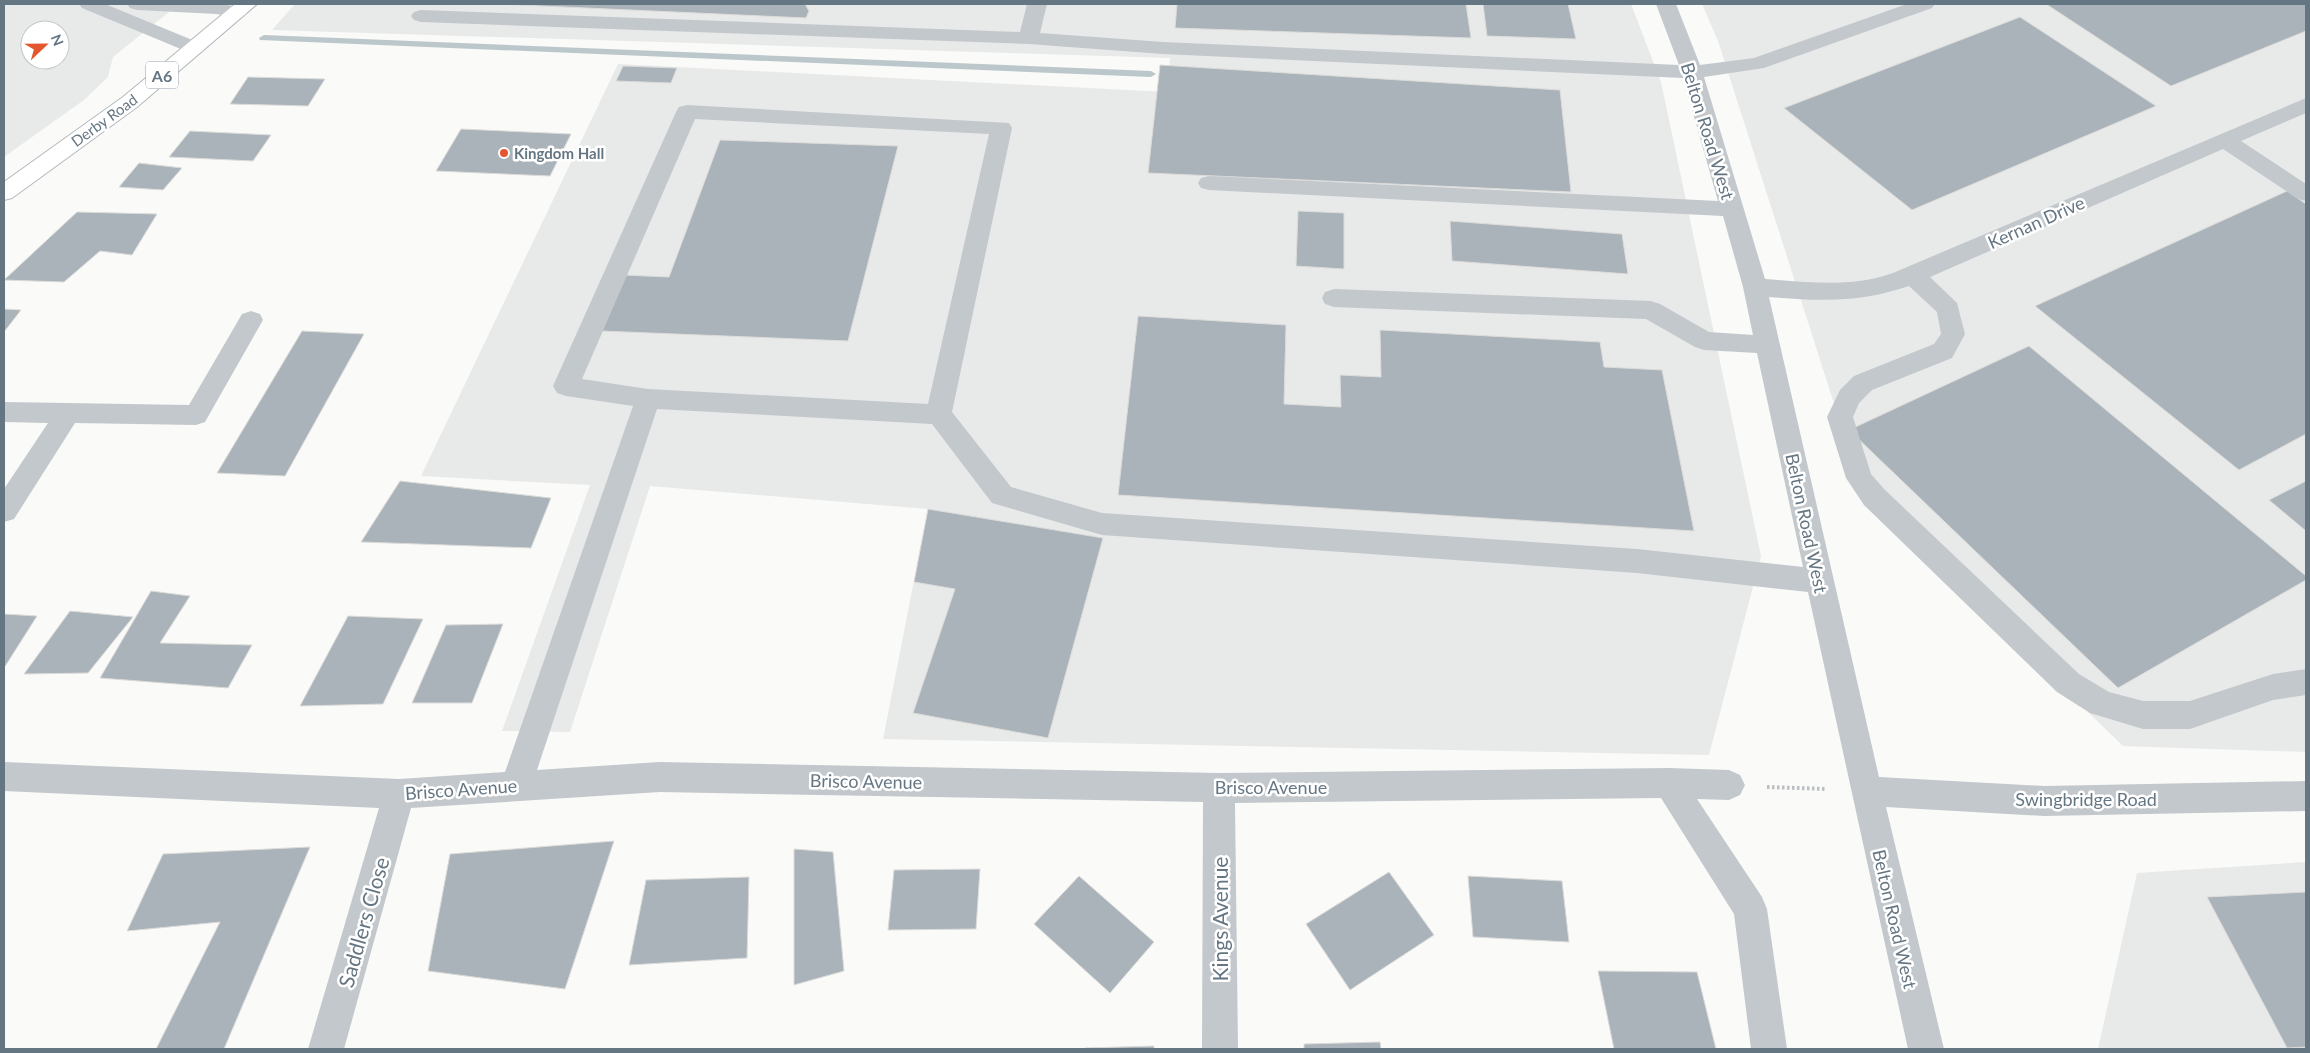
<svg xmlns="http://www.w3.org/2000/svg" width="2310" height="1053" font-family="Lato,sans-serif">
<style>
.built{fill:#e8e9e9;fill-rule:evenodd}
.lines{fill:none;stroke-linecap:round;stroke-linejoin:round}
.stream{fill:#bbc7cb;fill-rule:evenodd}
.building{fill:#aab3b9;stroke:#dcdcda}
.highway-casing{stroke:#b4b9bd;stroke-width:2}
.path{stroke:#bbbfc2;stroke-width:4;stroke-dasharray:2.5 2.5;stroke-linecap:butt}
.minor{fill:#c3c8cc;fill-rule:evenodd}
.highway{fill:#fff;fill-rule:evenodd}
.poi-dot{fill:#e4572e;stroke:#fff;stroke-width:2}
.labels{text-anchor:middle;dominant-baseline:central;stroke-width:5;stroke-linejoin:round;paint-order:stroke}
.far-street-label{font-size:15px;fill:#657683;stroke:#fff}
.far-poi-label{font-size:15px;font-weight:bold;fill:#657683;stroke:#fff;text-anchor:start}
.shield{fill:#fff;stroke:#939fa8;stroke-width:1}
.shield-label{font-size:16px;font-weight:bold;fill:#657683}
.street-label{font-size:18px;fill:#657683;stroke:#fff}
.near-street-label{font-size:21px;fill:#657683;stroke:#fff}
</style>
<rect width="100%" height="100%" fill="#fafaf8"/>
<path class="built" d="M4,4H179L113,57L108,77L84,100L4,157ZM30,30H60V60H30Z
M295,4H1631L1661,82L1761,556L1709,755L883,739L928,509L650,486L570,732L502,731L590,485L421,476L618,64L1167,92L1170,58L272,30Z
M1702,4H2306V752L2123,746L1863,494L1718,41Z
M2306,862V1049H2098L2137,873Z"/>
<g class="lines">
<path class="stream" d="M264,35L1151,71L1156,74L1151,77L260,40L259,38Z"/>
</g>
<path class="building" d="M498,4H805L809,11L806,18Z
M1177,4H1466L1471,38L1175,28Z
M1483,4H1568L1576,39L1487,36Z
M2046,4H2306V31L2171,86Z
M2020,17L2156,106L1912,210L1784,108Z
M1160,65L1560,90L1571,192L1148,173Z
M623,66L677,68L671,83L616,81Z
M248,77L325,79L308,106L230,104Z
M461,129L571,134L550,176L436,171Z
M190,131L271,135L253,161L169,157Z
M720,140L898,146L848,341L601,331L623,275L669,277Z
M139,163L182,168L163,190L119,187Z
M2287,191L2306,204V434L2239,470L2035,306Z
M1298,211L1344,213V269L1296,266Z
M77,212L157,214L132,255L100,251L64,282L4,280Z
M1450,221L1622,234L1628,274L1452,261Z
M4,309L21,310L4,332Z
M1138,316L1286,325L1284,404L1341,407L1340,375L1381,377L1380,330L1600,342L1604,367L1662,370L1694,531L1118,495Z
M302,331L364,334L285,476L217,473Z
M2029,346L2306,576V580L2118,688L1849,430Z
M400,481L551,498L531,548L361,542Z
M2306,481V531L2269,500Z
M928,509L1103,538L1048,738L913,713L955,589L914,582Z
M151,591L190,596L160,643L252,645L228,688L100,678Z
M70,611L133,617L88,673L24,674Z
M4,614L37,616L4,668Z
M348,616L423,619L383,704L300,706Z
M503,624L472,703H412L446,625Z
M614,841L565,989L428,971L450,854Z
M310,847L224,1049H156L220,922L127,931L163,854Z
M794,849L833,852L844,971L794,985Z
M980,869L976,929L888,930L894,870Z
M1389,872L1434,935L1350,990L1306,924Z
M1079,876L1154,942L1110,993L1034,924Z
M1468,876L1562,881L1569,942L1473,937Z
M749,877L747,958L629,965L646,880Z
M2306,892V1047L2287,1048L2207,897Z
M1598,971L1697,972L1716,1049H1614Z
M1380,1042L1381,1049H1304V1044Z
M1154,1046V1049H1085V1048Z"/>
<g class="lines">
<g class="highway-casing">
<path id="highway" d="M235,4H257L137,107L12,198L4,200V182L123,97Z"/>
</g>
<path class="path" d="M1767,787L1826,789"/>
<path class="minor" d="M79,4H105L202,44L205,48L202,52L195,54L188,52L82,8Z
M127,4H224L244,9L247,13L244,17L237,19L217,14L137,10L130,8Z
M1027,4H1047L1040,33L1163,42L1679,65L1656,4H1676L1700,65L1754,58L1907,4H1935L1932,8L1764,68L1704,77L1765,279C1808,282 1851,288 1893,273L2306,98V113L2241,141L2306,184V201L2298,199L2223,149L1930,277L1957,303L1965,334L1952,358L1872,390L1859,403L1853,417L1871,474L1884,489L2079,674L2109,692L2143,701H2190L2273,674L2306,669V695L2273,700L2190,729H2143L2090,713L2057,692L1864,505L1846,478L1827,417L1840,390L1854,376L1934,344L1941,334L1937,312L1909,286C1860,303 1820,301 1769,297L1879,777L2044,786L2306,781V811L2044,816L1886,807L1944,1049H1908L1808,592L1637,573L1102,535L992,503L932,424L657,409L537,770L660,762L1219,773L1669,768L1729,770L1740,775L1745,785L1740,795L1729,800L1697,799L1762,897L1767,909L1787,1049H1751L1734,914L1661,798L1235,803L1238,1049H1202L1203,802L660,792L411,808L344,1049H308L379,808L4,791V762L399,779L505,772L633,406L566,396L557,393L553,386L676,112L679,107L687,105L1009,123L1012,128L952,412L1011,487L1102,513L1637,549L1803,567L1757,353L1704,350L1695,347L1646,319L1334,307L1325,304L1322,298L1325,292L1334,289L1651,301L1660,304L1709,332L1753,335L1743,287L1723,216L1209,190L1201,188L1198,183L1201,178L1209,176L1718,201L1683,78L1163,54L1029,44L421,22L414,20L411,16L414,12L421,10L1020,32ZM695,119L989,134L928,404L648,389L582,379Z
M251,311L260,314L263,320L205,422L196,425L75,423L14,519L4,522V489L48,423L4,422V402L189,405L242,314Z"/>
<use href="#highway" class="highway"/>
</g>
<circle class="poi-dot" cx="504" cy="153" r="5"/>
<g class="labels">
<g class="far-street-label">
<text transform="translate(104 120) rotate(-36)">Derby Road</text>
</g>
<g class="far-poi-label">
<text x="514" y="153">Kingdom Hall</text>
</g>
<rect class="shield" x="146" y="61.5" width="32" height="27" rx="4"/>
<g class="shield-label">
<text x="162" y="75">A6</text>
</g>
<g class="street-label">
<text transform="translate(1708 131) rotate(73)">Belton Road West</text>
<text transform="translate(2036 222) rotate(-24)">Kernan Drive</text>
<text transform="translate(1807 523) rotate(78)">Belton Road West</text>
<text transform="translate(866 781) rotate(1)">Brisco Avenue</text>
<text x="1271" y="787">Brisco Avenue</text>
<text transform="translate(461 789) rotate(-4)">Brisco Avenue</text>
<text x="2086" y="799">Swingbridge Road</text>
<text transform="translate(1895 919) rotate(77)">Belton Road West</text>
</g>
<g class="near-street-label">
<text transform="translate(1219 919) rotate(-90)">Kings Avenue</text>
<text transform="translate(363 922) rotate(-74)">Saddlers Close</text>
</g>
</g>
<rect width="2310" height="1053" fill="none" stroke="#657683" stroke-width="10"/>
<g transform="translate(45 45) rotate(68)"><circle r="24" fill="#ffffff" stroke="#c1c8cd"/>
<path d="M0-4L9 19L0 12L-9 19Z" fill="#e4572e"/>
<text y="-8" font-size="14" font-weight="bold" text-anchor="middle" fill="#657683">N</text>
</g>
</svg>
